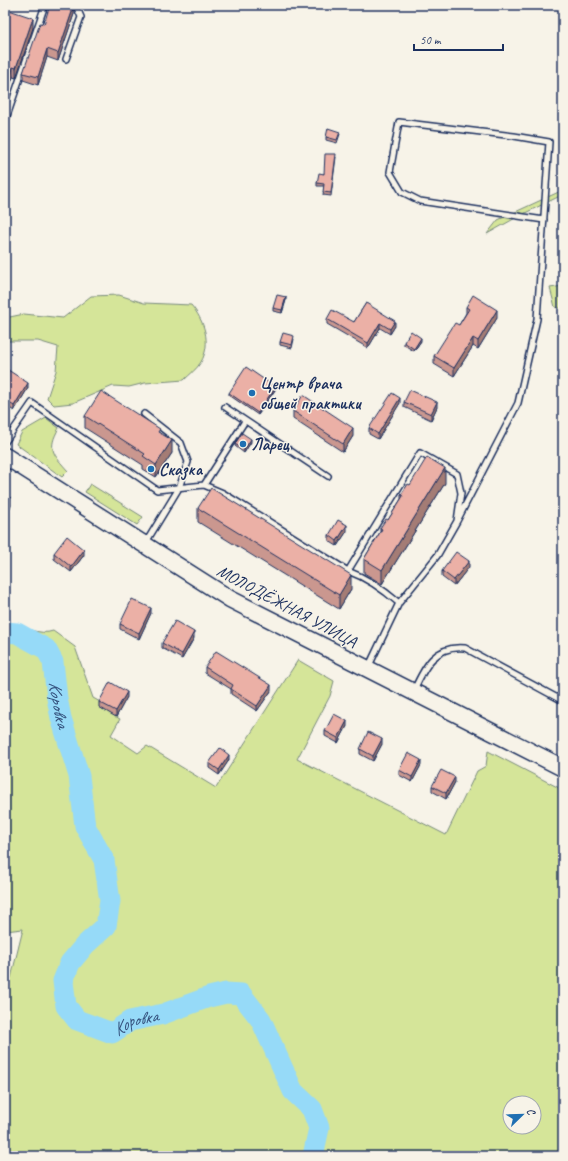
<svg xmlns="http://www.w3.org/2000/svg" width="568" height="1161" font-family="Caveat,sans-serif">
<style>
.green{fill:#d5e599;stroke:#788a7c;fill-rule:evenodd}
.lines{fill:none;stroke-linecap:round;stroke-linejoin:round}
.river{stroke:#96daf8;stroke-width:21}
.service-casing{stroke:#1b2f5e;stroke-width:8}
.primary-casing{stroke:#1b2f5e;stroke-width:19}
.service{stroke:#f7f3e8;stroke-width:5}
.primary{stroke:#f7f3e8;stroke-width:16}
.wall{fill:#ca978f;stroke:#1b2f5e}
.shaded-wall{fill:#a47b74;stroke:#1b2f5e}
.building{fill:#ebb0a6;stroke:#1b2f5e}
.poi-dot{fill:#1f6fb2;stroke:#f7f3e8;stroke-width:1.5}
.labels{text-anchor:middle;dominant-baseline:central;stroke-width:3;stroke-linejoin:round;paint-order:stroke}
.poi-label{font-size:17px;font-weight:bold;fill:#1b2f5e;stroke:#f7f3e8;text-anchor:start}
.street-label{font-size:17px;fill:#1b2f5e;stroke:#f7f3e8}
.water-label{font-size:18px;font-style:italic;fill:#34517d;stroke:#f7f3e8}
</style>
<rect width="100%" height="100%" fill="#f7f3e8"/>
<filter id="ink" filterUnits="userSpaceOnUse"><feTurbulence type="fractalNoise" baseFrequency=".025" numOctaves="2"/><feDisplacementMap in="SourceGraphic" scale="8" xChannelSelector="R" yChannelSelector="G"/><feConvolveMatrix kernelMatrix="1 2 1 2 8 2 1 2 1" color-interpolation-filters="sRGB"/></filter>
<g filter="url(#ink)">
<path class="green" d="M563,190V196L558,197L519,216L487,234L498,220Z
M563,286V309L555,307L550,288Z
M119,295L144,303L191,305C204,320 212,343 201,362C197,369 189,375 184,380L145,383L129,387L113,386L73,403L54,405L47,398L56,371L58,347L38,341H5V318L24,314L63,318L91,296Z
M46,418L59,428C47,449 53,454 68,471L62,477L16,444L22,432Z
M90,484L143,517L137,525L85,492Z
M5,623C19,626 41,636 53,631L75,647L93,698L102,703L99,707L120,719L111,735L138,753L147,746L216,788L298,660L334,681L330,696L297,759L446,835L477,771L486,766L488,751L563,790V1156H5V978H11L23,929L5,931ZM510,1103H534V1127H510Z"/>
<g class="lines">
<path class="river" id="s1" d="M5,632L17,633L46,649L53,662L57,698L61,718L79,776L85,826L104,860L110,901L106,926L85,945L70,963L63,981L66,1006L77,1020L112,1033L130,1021L163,1014L209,997L226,993L241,994L261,1020L293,1091L312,1109L319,1128L313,1156"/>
<g class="service-casing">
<path id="service" d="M66,5L77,8L81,17L66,59
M5,122L45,5
M225,407L328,476
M144,414L181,443L188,462L179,488L145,544
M245,421L204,485L223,493L348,571C367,578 384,590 399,603
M5,442L32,403L157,490L204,485
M457,521L518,403L537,319L549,142L514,136L399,122L390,172L402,192L420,201L544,220
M348,571L420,453L457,474L461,493L457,521L437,556L399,603L368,668
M414,690C425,666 435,645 465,648L563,701"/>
</g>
<g class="primary-casing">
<path id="primary" d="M5,456L230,599L563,768"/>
</g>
<use href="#service" class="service"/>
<use href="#primary" class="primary"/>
</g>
<path class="wall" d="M74,14L58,61L47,57L38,85L23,80V73L44,24Z
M5,22L33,28L16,78L13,77Z
M340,134L337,143L326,140V137Z
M336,157L331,196L323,195L324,186H317V183Z
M286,300L282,313L273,311V308Z
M366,303L395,326L390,334L380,328L368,348L327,324V319L354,322Z
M466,307L497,318L478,349L473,346L454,376L434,364V356L459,325L466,313Z
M294,339L292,348L280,345V342Z
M421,341L414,351L404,345V342Z
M5,368L28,388L14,411L5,405Z
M275,390L258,415L229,395V393Z
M404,402L437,407L431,420L404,407Z
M400,403L378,439L369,434V428Z
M293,411L353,436L343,452L293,419Z
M85,416L160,433L172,453L156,477L143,469V465L85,428Z
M251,442L244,453L235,446V444Z
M445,483L382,584L364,573V559L380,532V528L388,520L401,499V495L410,485Z
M198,508L351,589L339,609L198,522Z
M347,531L337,546L329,541V535Z
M54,553L84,555L71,572L54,559Z
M469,567L454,586L442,577V571Z
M151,613L139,639L120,629V624Z
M194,638L182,659L162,648V643Z
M205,667L271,691L257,711L231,694V689L205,673Z
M127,697L116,717L99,707V702Z
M347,726L338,743L325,736V731Z
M382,744L373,761L360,754V749Z
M229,760L219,775L209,768V763Z
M421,765L412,782L399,775V770Z
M455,782L446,799L432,791V786Z"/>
<path class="shaded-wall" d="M74,6V14L58,61V53Z
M33,18V28L16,78V68Z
M47,49V57L38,85V77Z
M13,67V77L5,100V90Z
M286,297V300L282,313V310Z
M497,310V318L478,349V341Z
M395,321V326L390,334V329Z
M380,323V328L368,348V343Z
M421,338V341L414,351V349Z
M473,338V346L454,376V368Z
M28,383V388L14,411V406Z
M275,387V390L258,415V413Z
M400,398V403L378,439V434Z
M437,402V407L431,420V414Z
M353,428V436L343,452V444Z
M251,439V442L244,453V450Z
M172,440V453L156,477V465Z
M445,468V483L382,584V570Z
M11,498V506L5,515V507Z
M347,525V531L337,546V541Z
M84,550V555L71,572V567Z
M469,561V567L454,586V580Z
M351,575V589L339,609V595Z
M151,608V613L139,639V633Z
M194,632V638L182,659V654Z
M271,685V691L257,711V706Z
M127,692V697L116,717V711Z
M347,721V726L338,743V738Z
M382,739V744L373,761V756Z
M229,755V760L219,775V770Z
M421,760V765L412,782V777Z
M455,777V782L446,799V793Z"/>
<path class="building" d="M50,5H72L74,6L58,53L47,49L38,77L23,73L40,23L44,24Z
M9,10L33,18L16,68L13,67L5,90V22Z
M328,128L340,132L337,140L326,137Z
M325,154H336L331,193L323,192L324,184L317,183L319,173L324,174Z
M277,295L286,297L282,310L273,308Z
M473,295L497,310L478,341L473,338L454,368L434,356L455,323L459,325L469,309L466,307Z
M366,303L395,321L390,329L380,323L368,343L327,319L332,310L354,322Z
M411,331L421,338L414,349L404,342Z
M283,333L294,336L292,345L280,342Z
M246,367L275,387L258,413L229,393Z
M5,368L28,383L14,406L5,400Z
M410,390L437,402L431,414L404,402Z
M101,391L160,429L158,432L172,440L156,465L143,456L145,454L85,416Z
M392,393L400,398L378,434L369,428Z
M303,395L353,428L343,444L293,411Z
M242,433L251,439L244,450L235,444Z
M427,457L445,468L382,570L364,559L382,529L380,528L386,519L388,520L403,496L401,495L408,484L410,485Z
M211,488L351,575L339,595L198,508Z
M5,495L11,498L5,507Z
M338,520L347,525L337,541L329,535Z
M67,536L84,550L71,567L54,553Z
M456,552L469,561L454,580L442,571Z
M132,599L151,608L139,633L120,624Z
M175,621L194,632L182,654L162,643Z
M216,651L271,685L257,706L231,689L233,685L205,667Z
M110,682L127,692L116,711L99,702Z
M334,714L347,721L338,738L325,731Z
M368,732L382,739L373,756L360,749Z
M220,748L229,755L219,770L209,763Z
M408,753L421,760L412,777L399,770Z
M441,770L455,777L446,793L432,786Z"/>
</g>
<g class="poi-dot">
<circle cx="252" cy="393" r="4"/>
<circle cx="243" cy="444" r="4"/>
<circle cx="151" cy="469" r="4"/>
</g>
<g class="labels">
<g class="poi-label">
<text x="260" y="383">Центр врача<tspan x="260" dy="20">общей практики</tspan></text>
<text x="251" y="444">Ларец</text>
<text x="159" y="469">Сказка</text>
</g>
<g class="street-label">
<text transform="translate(287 606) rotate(28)">МОЛОДЁЖНАЯ УЛИЦА</text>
</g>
<g class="water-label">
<text stroke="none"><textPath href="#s1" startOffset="103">Коровка</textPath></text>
<text stroke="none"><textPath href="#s1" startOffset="511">Коровка</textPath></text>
</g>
</g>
<rect width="568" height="1161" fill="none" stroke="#f7f3e8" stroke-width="20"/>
<rect x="10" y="10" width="548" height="1141" fill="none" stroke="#1b2f5e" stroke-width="1.5" filter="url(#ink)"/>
<g transform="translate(522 1115) rotate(67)"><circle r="19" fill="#f7f3e8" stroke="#9fa5b1"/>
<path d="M0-3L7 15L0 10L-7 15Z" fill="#1f6fb2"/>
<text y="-6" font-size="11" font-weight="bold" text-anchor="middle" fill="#1b2f5e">С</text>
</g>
<path d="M414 44v6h89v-6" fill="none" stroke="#1b2f5e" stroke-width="2"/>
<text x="420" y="44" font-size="12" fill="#1b2f5e" stroke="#f7f3e8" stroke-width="3" paint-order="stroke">50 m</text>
</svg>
